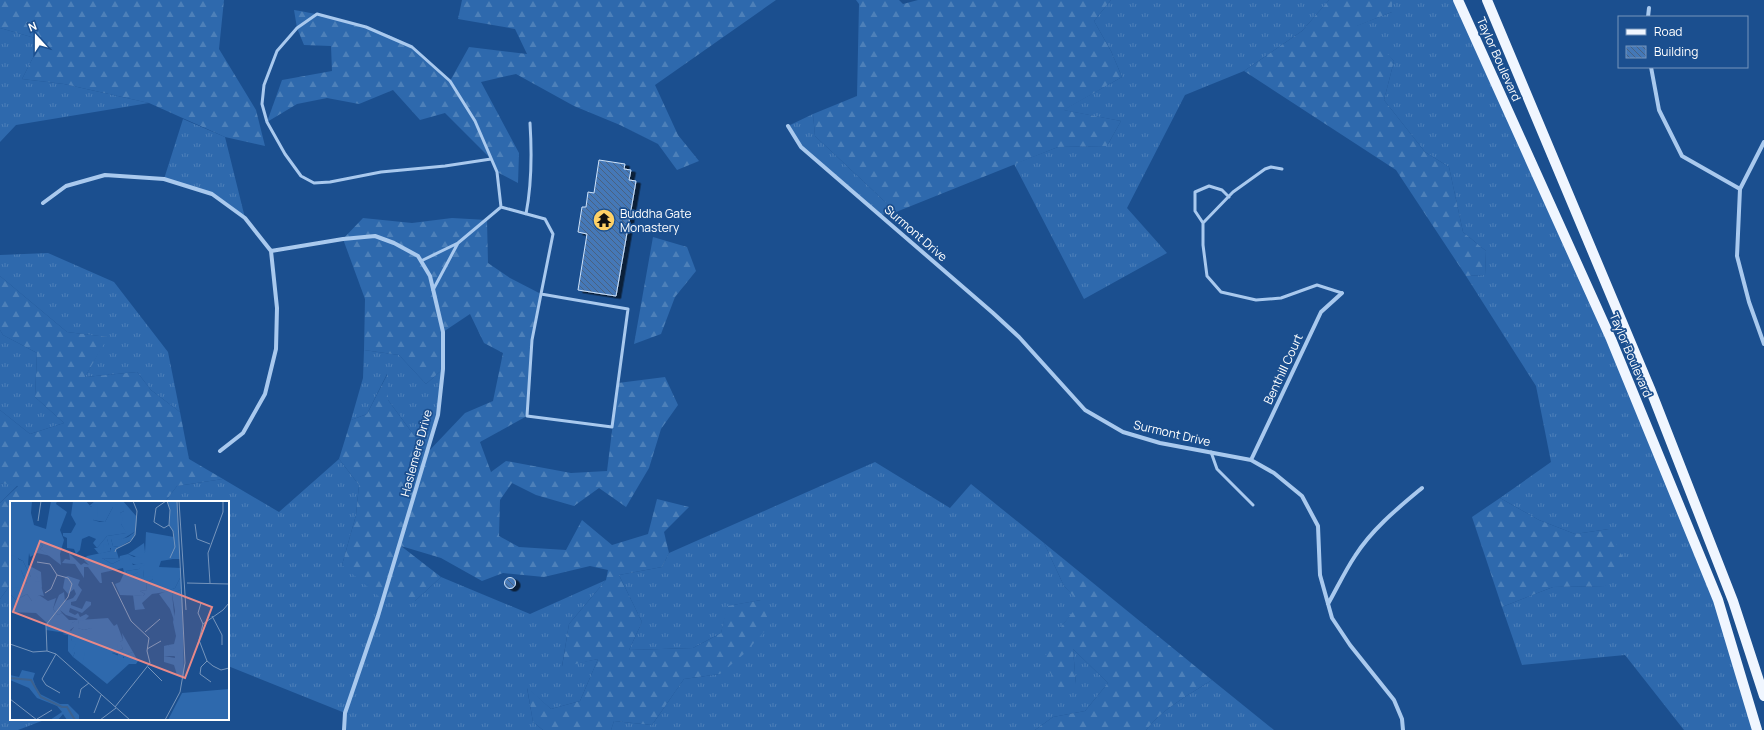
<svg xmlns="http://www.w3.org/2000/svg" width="1764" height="730" font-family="Manrope,sans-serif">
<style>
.grass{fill:url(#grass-tufts)}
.forest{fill:url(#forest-firs)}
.building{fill:url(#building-back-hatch);stroke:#cfe3fa;filter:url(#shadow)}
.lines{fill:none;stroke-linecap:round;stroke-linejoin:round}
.lane{stroke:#a9c9ee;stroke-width:3}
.street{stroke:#a9c9ee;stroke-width:4}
.primary{stroke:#f0f6ff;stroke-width:10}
.labels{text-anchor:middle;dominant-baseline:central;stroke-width:3.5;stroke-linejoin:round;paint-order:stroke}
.street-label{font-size:12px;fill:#fff;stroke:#1b4f8f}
.poi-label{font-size:12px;fill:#fff;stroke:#1b4f8f;text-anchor:start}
.inset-river{fill:none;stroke:#3c6290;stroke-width:2}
.inset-road{fill:none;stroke:#7695bc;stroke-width:1}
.view{fill:#e88989;fill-opacity:0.15;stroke:#e88989;stroke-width:2}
.inset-edge{fill:none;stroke:#fff;stroke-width:2}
</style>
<defs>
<pattern id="grass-tufts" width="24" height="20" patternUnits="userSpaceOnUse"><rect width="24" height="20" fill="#2e69ad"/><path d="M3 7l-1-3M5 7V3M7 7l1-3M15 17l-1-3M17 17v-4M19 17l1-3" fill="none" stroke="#4d80b9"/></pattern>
<pattern id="forest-firs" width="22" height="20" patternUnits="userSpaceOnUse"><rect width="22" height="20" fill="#2e69ad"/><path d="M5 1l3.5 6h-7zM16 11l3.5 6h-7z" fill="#4d80b9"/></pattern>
<pattern id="building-back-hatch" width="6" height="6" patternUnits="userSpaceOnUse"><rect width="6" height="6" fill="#4478b7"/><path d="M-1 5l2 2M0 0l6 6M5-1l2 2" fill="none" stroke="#486282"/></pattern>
<filter id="shadow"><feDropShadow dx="4.5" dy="2.5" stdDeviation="0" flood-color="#0009"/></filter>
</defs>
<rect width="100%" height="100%" fill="#1b4f8f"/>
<path class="grass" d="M1111,0H1329L1302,31L1244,71L1185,95L1127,208L1167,253L1084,299L1014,164L1058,147L1107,146L1121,121L1063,110L1122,77L1111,51L1094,21Z
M1392,0H1458L1611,339L1718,600L1757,730H1684L1625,655L1522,665L1502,607L1553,587L1605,586L1609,529L1575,534L1539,520L1500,498L1551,462L1536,386L1466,276L1485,275L1486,251L1463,232L1449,167L1425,152L1384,100L1394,61L1356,26L1392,12Z
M0,28L42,40L22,79L64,84L149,103L16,125L0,142Z
M813,114L815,136L896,212L880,215L801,147L788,126Z
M183,119L225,137L245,218L212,194L164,179Z
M48,253L114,282L168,352L180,412L151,390L137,372L85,377L107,337L67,332L0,276V255Z
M0,330L3,335L37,353L35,397L64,423L30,434L0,410Z
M364,350L399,355L426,384L443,369L438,415L427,453L388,400L387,374L367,414L351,420L363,378Z
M339,459L359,485L356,515L342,565L415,601L441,577L530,614L606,580L569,624L562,666L598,659L580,701L551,709L527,688L533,722L543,730H344L345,713L228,666V502H165L177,486L223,479L279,512Z
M875,462L950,508L971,484L1044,543L1064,586L1081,603L1060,628L1076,685L1073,649L1108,683L1085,711L1053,717L1035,730H611L614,721L652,725L684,679L720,674L761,600L728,606L721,633L693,648L629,650L642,622L619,575L662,567L669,553Z
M0,483L18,485L0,503Z
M11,584V719H47L18,730H0V599Z
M1212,680L1274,730H1146C1163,708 1189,695 1212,680Z"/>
<path class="forest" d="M0,0H224L219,49L256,110L265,146L225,137L149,103L64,84L22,79L42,40L0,28Z
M462,0H776L655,85L678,135L699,161L677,170L658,144L620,125L574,106L516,74L481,82L519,153L518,183L497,172L491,159L445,113L420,120L393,90L359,104L327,98L297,104L267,122L282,80L332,71L331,46L304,45L297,28L294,10C334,17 375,26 411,46C424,54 439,71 450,81L469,47L527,54L515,29L458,19Z
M856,0H899L903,4L918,0H1111L1094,21L1111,51L1122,77L1064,110L1121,121L1107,146L1058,147L896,212L815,136L813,114L857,96L859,4Z
M1329,0H1392V12L1357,26L1374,40L1394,61L1384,100L1425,152L1449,167L1463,232L1486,251L1485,275L1466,276L1396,170L1244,71L1302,31Z
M363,218L412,223L452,218L487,220L488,263L510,278L541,294L532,340L527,416L480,442L491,472L506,461L571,473L607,471L618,383L665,377L678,405L661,429L649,468L626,507L599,488L574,506L536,495L512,483L500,500L499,536L519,547L566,550L582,520L612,545L648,534L657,499L689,507L664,532L669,553L662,567L619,575L642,622L629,650L693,648L721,633L727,606L761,600L770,625L745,653L720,674L684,679L652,725L614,721L611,730H543L533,722L527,687L551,709L580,701L598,659L562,667L569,624L606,580L608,570L590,566L544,577L503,573L482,581L441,558L401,546L441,577L415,601L383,600L342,565L356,515L359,485L339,459L351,420L367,414L388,373V400L427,453L465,413L493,401L503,353L484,343L470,314L443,332V369L426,384L399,355L364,350L365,299L343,239Z
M653,237L687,247L696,271L675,297L661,334L634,344Z
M0,276L67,332L108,337L85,377L137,372L151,390L180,412L189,459L223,479L177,486L165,502H11V584L0,599V503L18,486L0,483V410L30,434L64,423L35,397L37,353L3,335L0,330Z
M1500,498L1539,520L1575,534L1609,529L1625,562L1605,586L1553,587L1502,607L1472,517Z
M1044,543L1212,680C1189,695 1163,708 1146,730H1035L1053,717L1085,711L1108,683L1073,649L1076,685L1063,694L1043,661L1060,628L1080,603L1064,586Z"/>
<path class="building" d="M599,160L625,164L624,169L631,170L629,180L636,181L616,296L578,290L587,234L578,232L582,207H586L588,192L594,193Z
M504.5 583a5.5 5.5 0 1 1 11 0a5.5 5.5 0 1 1-11 0Z"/>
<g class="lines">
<path class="lane" d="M1282,169L1271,167L1265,169L1233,192L1203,223V245L1207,276L1221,292L1256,300L1281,298L1317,285L1342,293
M501,207L545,219L553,234L541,294
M526,214C532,183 532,154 530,123
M1203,223L1195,211V192L1209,186L1222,190L1229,197
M421,261L458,243L501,207L497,172L475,121L450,81L412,47L366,27L317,14L297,28L277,51L264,85L262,104L267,122L285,154L301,176L314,183L330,182L381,172L445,166L491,159
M433,290L458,243
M541,294L628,309L612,427L527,416L532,340Z
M1211,452L1217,469L1253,505"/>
<path class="street" d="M1648,17L1649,8
M1651,67L1659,110L1682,156L1740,189
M788,126L801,147L993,313L1019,337L1085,410L1123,432L1160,443L1251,460L1274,473L1302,496L1318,526L1320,575L1332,618L1350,645L1394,700L1402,719L1403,730
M1764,142L1740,189L1737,256L1749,302L1764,344
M43,203L66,186L105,175L164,179L212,194L245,218L271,251L277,308L276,349L265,394L243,433L220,451
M271,251L343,239L375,236L394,243L418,256L430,276L443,332V369L438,415L378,616L345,713L344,730
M1251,460L1321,312L1342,293
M1328,604C1337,588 1345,571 1355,556C1372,529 1398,508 1422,488"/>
<path class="primary" d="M1458,0L1611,339L1718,600L1757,730
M1487,0L1651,391L1733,601L1764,696"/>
</g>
<defs>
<g id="temple-disc" transform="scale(1.15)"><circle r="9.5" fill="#ffd166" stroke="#1b4f8f"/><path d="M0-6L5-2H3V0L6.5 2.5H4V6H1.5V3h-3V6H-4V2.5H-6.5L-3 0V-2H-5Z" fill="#111"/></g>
</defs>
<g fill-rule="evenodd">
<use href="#temple-disc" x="604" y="220"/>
</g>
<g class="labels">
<g class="street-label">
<text transform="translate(1499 59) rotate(66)">Taylor Boulevard</text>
<text transform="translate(916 233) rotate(41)">Surmont Drive</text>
<text transform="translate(1631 355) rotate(67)">Taylor Boulevard</text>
<text transform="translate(1283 369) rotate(-65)">Benthill Court</text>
<text transform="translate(1172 433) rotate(13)">Surmont Drive</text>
<text transform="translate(416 453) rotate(-75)">Haslemere Drive</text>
</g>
<g class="poi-label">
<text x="620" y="213">Buddha Gate<tspan x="620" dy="14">Monastery</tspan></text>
</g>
</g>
<g transform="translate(10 501)">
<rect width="219" height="219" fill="#1b4f8f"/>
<path d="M85,0H113L127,16L126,30L108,41L109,46L103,45L101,38H97L101,50L89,53L84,47H87L97,35L116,32L111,23L110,12L114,10L103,6L95,21L83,19L87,13V7L79,5ZM136,31L164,36L163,58L151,60L149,66L171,67V75L165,87L156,91L142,93L132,102L135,108L125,109L123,94L133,95L135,93L130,90L137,89L136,83L143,78L134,77L133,69L123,74H118L116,70L129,68L133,62L127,64L110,59L102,63L92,57L109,58L110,55L118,53L124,56L135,51ZM1,41L8,42V58L13,60L21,76V83H17L11,69L14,88L11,89L0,88V53H3ZM29,42L33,45L30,48L41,55L27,52L20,56L19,52H24ZM18,64L31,71L32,87L24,80ZM172,88L174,177L167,174L164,164L154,161V155L165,157L164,151L158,144L164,143L166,135L163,121L165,110L162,93ZM0,93L6,99L17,93L22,100L29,94L38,100L46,97L43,108L48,114L52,112L59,119H68L62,122L64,126L56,132L36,129L37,122L26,112L0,111ZM98,117L104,125L107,123L113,139L110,141L113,148L102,152L114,157V154L123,151L128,160L126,163H119L97,183L72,163V159L65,151L63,156L58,150H62L61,135L63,133L82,127L74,129L67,127L69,119Z" fill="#2e69ad"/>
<path d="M0,0H22L21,12L24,24L36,28L41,0H47L46,3L57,11L50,29L54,39L50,53L51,64L30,48L33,45L29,42L24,52H19L18,64L28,77L25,80L30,81L34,95L29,94L25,100H22L17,93L6,99L0,93V88L5,86L14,88L9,85L12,82L6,76L8,71L11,69L17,83H21V76L13,60L0,53ZM63,0H76L81,6L84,3L88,4L87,17L83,19L90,21H95L103,6L110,1L114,10L110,12L113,17L111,23L117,32L97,35L87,47L83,42L86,38L79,35L72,38L70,49L66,53L64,48L57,47V37L53,35V32H61L66,23L61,14ZM157,0H167L170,58H163L162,54L164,32L159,24L160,9ZM126,30L123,38L106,48L109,58L92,57L102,63L118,55L123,64L133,62L135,64L129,68L116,70L118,74H123L133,68L134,77L142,75L143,78L136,83L137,89L130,90L135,93L133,95L110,94L105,83L110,81L114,72L113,67L91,72L92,82H90L78,66H74V77L65,63L52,62L55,58L60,59L59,52L71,64L74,62L79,64L74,59L77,55L101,50V47H93L94,43L99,45L97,38H101L103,45L108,46V39L118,36ZM134,42L135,51L131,57L118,53ZM58,75L70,79L68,84L72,89L66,100L61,101V104L72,108L76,100L81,101V104L72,112L60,107L59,111L65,114L68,112L70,116L76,113L79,115L74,120L69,119L68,127L74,129L82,127L78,131L67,135L63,133L61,139L66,142L62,150H58V134L52,133L56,132V126L61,130L64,126H60L62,122L68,118L56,114L50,109L52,112L48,114L43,108L49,94L54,91L55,100L63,97L66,93L64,88L58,93L53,87L55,76ZM171,75L172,88L162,93L165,122L160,108L149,93L165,87ZM112,132L123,151L115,154L111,159L107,158L108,153L102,152L113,148L111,144L108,147L107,143L113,139ZM158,144L167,151L168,155H154V145ZM65,151H75L72,163L63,156ZM12,169L25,172L23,178L28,192L50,203H58L69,214V219H57L53,213L48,219H40L52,211L47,205L27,197L19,187L0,179V174L9,176Z" fill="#2e69ad"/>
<path d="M219,188V219H158L172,192Z" fill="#2e69ad"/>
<path class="inset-river" d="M0,177L21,179L31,196L52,206H57L65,219"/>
<path class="inset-road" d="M156,0L146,7L144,21L154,27L159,24M157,0L160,9L159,24M169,0L176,109M28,20L31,0M185,23L187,38L200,43M159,24L163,30L165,46L160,57M105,51L106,48L120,41L125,34L127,10L123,0M27,61L40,63L47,74L41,88L35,92M102,81L121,120L139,137L137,150L140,162L105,206M177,82L219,83M200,82L198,52L213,11V0M191,102L188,112L193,123M219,102L213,109L193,123L189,139L197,160L203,165L211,169L219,167M202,115L212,134V144M135,131L150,118M0,143L23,151L37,150L46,153L120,219M137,148L151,140M37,150L36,124L58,96L62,83L58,77L47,74M46,153L32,178L36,184L50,192M197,160L191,166L190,173L201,181M138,166L152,180M69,197L71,188L79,182M0,198L27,219M84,212L91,194M27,218L42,209M90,219L106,207M155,219L170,191L175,162L167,0"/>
<path class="view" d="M30,40L202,106L175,177L3,111Z"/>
<rect width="219" height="219" class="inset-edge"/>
</g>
<rect x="1618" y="16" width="130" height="52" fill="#1b4f8f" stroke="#7695bc"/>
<rect x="1626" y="29" width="20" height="6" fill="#f0f6ff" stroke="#7695bc"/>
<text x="1654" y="36" font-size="12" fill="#ffffff">Road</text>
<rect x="1626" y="46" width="20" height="12" fill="url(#building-back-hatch)" stroke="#7695bc"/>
<text x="1654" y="56" font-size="12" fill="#ffffff">Building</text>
<g transform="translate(36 36) rotate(339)" stroke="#1b4f8f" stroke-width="3" paint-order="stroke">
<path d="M0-3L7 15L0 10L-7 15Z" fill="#ffffff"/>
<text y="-6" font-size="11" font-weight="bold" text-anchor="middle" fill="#ffffff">N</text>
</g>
</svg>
